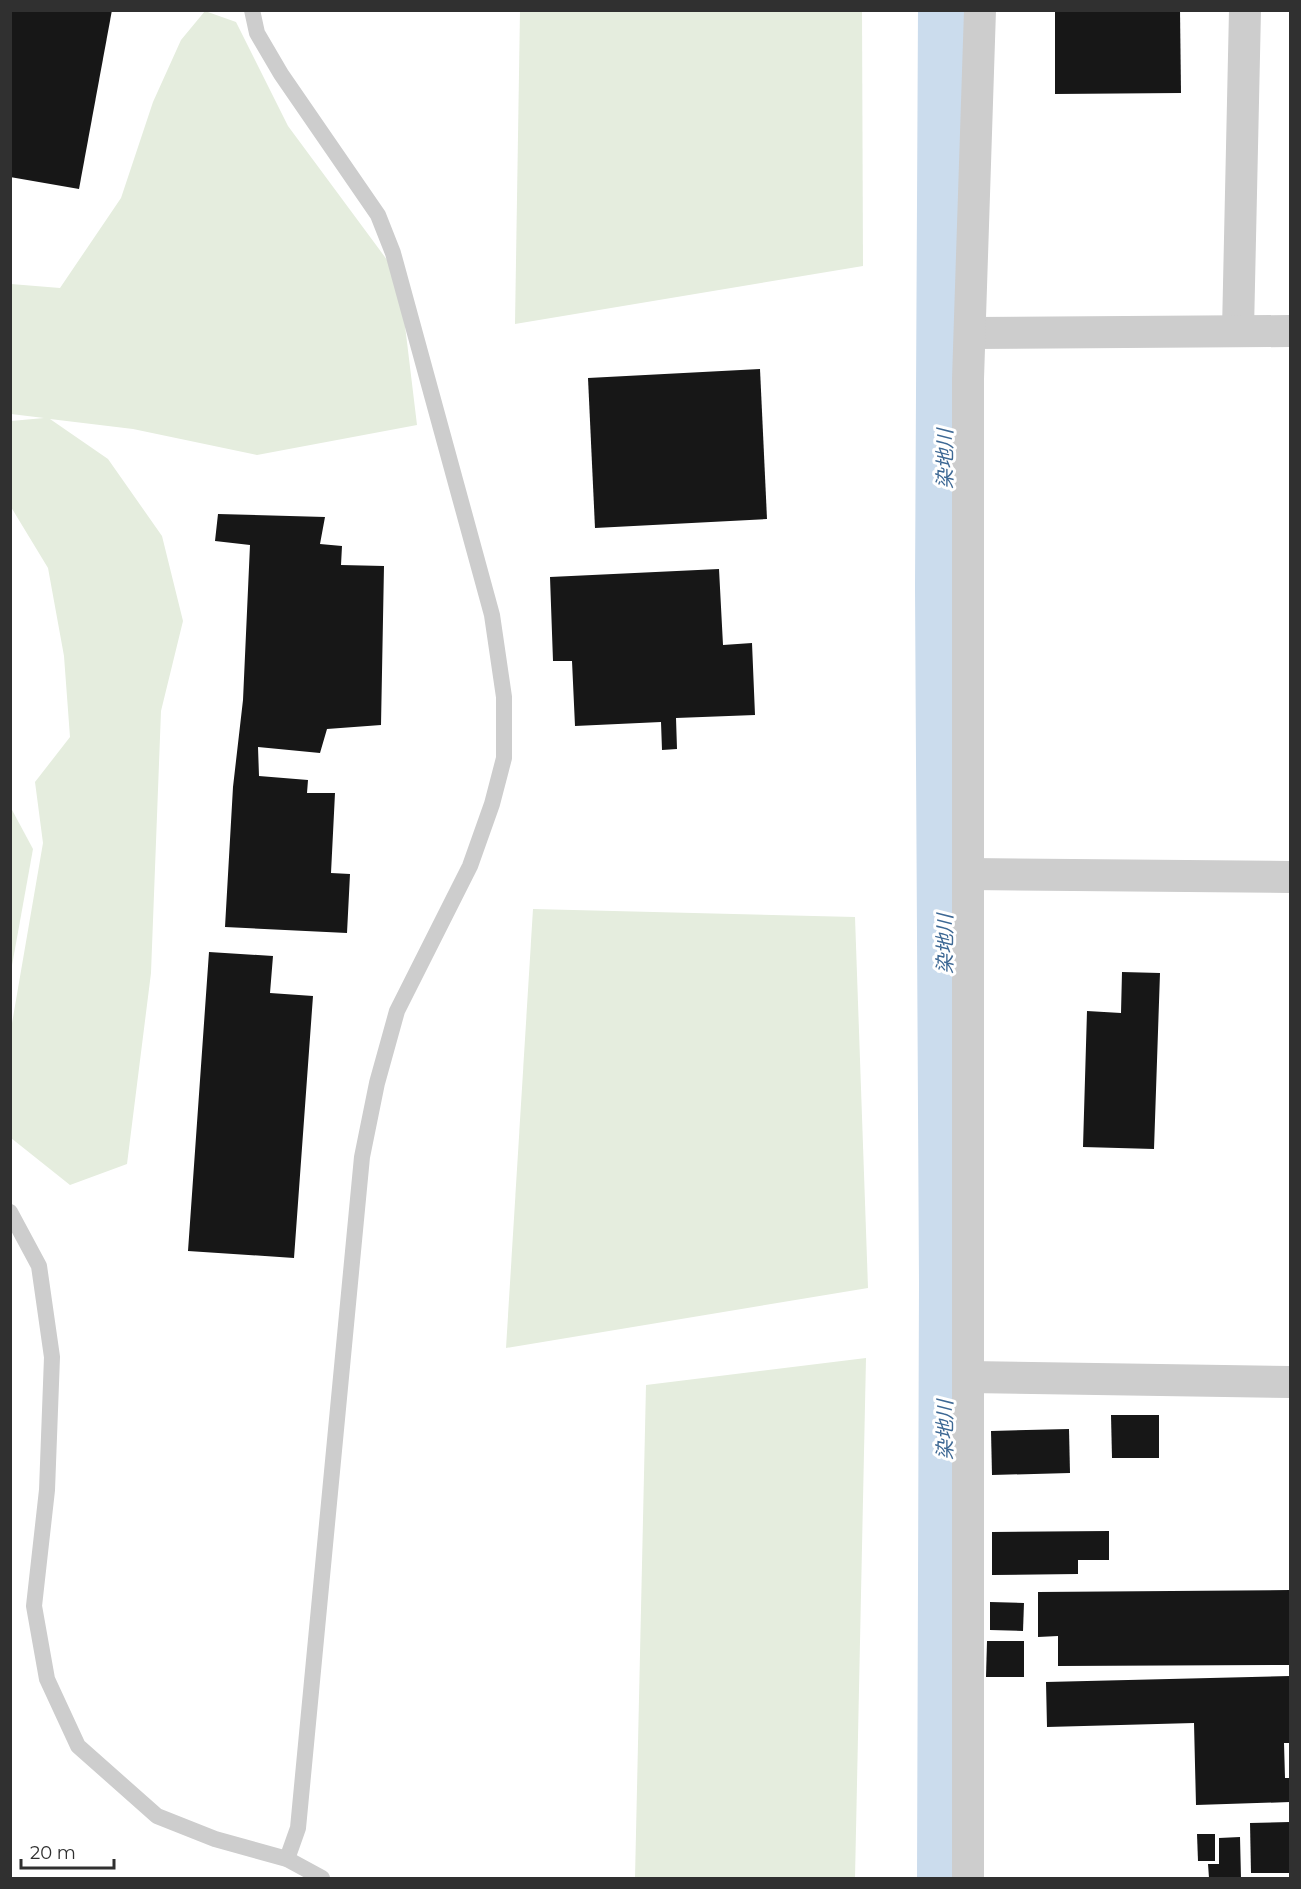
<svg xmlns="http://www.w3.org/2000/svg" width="1301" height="1889" font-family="Montserrat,'Noto Sans JP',sans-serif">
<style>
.green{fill:#e5edde}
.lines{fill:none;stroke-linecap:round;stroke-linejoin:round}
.river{stroke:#cbdced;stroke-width:56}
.building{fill:#171717}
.lane{stroke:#cdcdcd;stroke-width:16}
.street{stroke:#cdcdcd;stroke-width:32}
.labels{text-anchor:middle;stroke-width:6;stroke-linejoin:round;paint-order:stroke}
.water-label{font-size:20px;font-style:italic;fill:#3d6894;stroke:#fff}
</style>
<rect width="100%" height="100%" fill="#fff"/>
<!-- green -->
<g class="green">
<polygon points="205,11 236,22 288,126 399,276 417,425 257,455 133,429 50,419 108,459 162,536 183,621 161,711 151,973 127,1164 70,1185 11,1138 11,1029 43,843 35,782 70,737 64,656 48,568 11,507 11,421 44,418 11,414 11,284 60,288 121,198 153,102 181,40"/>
<polygon points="520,11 862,11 863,266 515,324"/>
<polygon points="11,808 33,849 11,971"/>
<polygon points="533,909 855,917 868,1288 506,1348"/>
<polygon points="866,1358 855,1878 635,1878 646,1385"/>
</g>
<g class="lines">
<!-- river -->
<polyline class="river" points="945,1878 947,1283 943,587 946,10"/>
</g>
<!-- building -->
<g class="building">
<polygon points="10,10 112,10 79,189 10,177"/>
<polygon points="1055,10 1180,10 1181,93 1055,94"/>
<polygon points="760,369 767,519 595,528 588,378"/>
<polygon points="218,514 325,517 320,544 342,546 341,565 384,566 381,725 327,729 320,753 258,747 259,776 308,780 307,793 335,793 331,873 350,874 347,933 225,927 233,787 243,700 250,545 215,541"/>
<polygon points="719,569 723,645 752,643 755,715 676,718 677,749 662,750 661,722 575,726 572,661 553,661 550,577"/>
<polygon points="209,952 273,956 270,993 313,996 294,1258 188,1251"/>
<polygon points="1122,972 1160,973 1154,1149 1083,1147 1087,1011 1121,1013"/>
<polygon points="1111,1415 1159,1415 1159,1458 1112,1458"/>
<polygon points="1069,1429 1070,1473 992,1475 991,1431"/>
<polygon points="1109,1531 1109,1560 1078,1560 1078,1574 992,1575 992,1532"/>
<polygon points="1290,1590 1290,1665 1058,1666 1058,1636 1038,1637 1038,1592"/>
<polygon points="990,1602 1024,1603 1023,1631 990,1630"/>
<polygon points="987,1641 1024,1641 1024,1677 986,1677"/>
<polygon points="1290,1676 1290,1743 1284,1743 1285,1778 1290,1778 1290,1802 1196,1805 1194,1723 1047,1727 1046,1682"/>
<polygon points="1290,1822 1290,1873 1251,1873 1250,1823"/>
<polygon points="1197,1834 1215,1834 1215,1861 1198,1861"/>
<polygon points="1240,1837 1241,1878 1209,1878 1208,1864 1219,1864 1219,1838"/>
</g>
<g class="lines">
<!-- lane -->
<g class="lane">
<polyline points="252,10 257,33 281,74 378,215 393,253 492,615 504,697 504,758 492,804 470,866 397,1011 377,1083 362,1157 298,1828 287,1859"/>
<polyline points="10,1212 39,1266 52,1357 47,1490 34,1606 47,1679 78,1746 157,1816 215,1839 287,1859 322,1878"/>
</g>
<!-- street -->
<g class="street">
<polyline points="1238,330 1245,10"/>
<polyline points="972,333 1290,331"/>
<polyline points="969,874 1290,877"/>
<polyline points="969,1377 1290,1382"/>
<polyline points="968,1878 968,379 980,10"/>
</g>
</g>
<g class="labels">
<!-- water labels -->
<g class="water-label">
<text transform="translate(945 459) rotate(-90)" y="7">染地川</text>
<text transform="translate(945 944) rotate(-90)" y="7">染地川</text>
<text transform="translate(945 1430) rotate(-90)" y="7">染地川</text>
</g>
</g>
<!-- border -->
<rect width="1301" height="1889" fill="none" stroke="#303030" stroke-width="24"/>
<!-- scale -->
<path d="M21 1859v9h93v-9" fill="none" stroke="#303030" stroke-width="3"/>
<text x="30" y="1859" font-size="18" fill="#303030" stroke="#ffffff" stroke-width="4.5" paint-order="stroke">20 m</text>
</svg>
